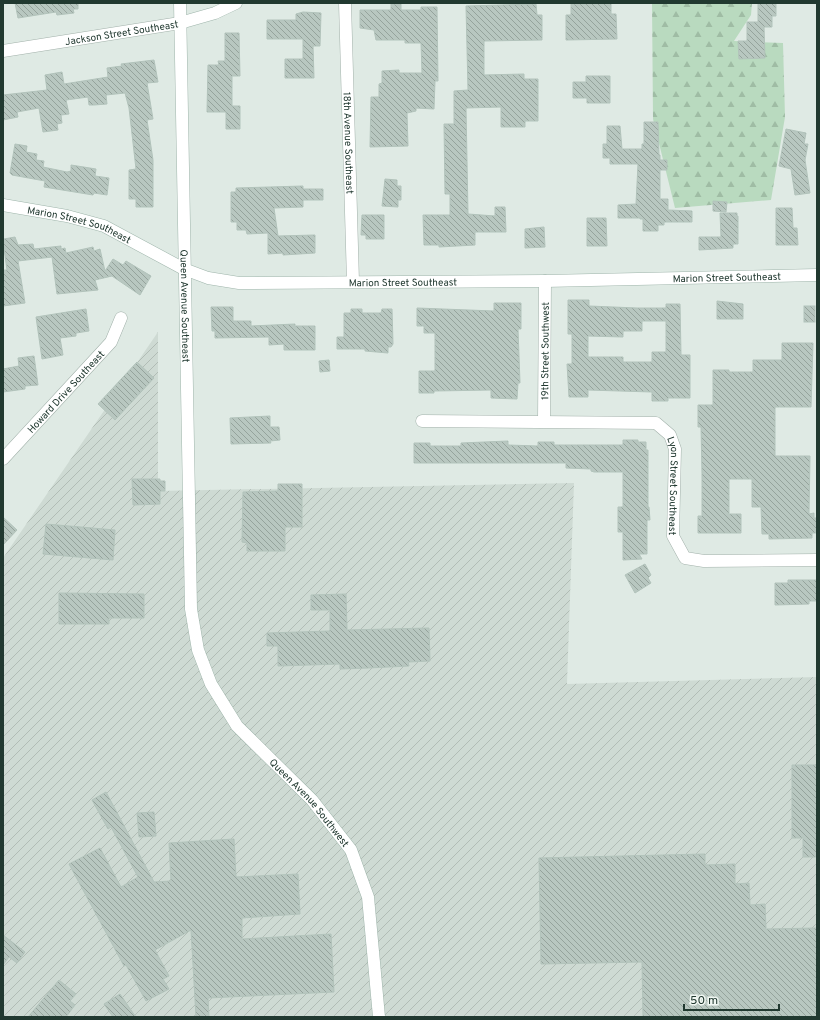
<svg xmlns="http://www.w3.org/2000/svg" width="820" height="1020" font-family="Overpass,sans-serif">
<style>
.industrial{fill:url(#industrial-furrows)}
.forest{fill:url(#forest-firs)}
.building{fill:url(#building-back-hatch);stroke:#b2c3bb;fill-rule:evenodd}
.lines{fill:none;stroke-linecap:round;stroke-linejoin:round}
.street-casing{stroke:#a2b1aa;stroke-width:13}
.secondary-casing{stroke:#9fb5ab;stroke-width:13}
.street{stroke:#fff;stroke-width:12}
.secondary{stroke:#fff;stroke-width:12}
.labels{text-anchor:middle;stroke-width:3;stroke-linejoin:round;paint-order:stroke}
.street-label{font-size:10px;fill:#213930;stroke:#f0f7f2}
</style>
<defs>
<pattern id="industrial-furrows" width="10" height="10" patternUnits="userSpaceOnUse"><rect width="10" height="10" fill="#cedad3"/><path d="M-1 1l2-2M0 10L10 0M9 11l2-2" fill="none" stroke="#b1bcb5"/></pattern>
<pattern id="forest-firs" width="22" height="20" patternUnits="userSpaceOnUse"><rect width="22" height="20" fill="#b9dabf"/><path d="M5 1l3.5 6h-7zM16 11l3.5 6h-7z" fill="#9fbca4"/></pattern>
<pattern id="building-back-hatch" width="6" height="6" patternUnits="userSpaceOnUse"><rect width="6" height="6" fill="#b8c7c0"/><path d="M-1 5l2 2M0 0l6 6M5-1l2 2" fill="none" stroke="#95a39c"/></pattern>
</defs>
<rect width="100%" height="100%" fill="#dfeae4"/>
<!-- industrial -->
<polygon class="industrial" points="158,332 158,491 574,483 567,684 817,677 817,1017 3,1017 3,558"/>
<!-- forest -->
<polygon class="forest" points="652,3 752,3 751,15 734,41 783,43 785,117 771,200 675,208 653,119"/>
<!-- building -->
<g class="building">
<polygon points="15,3 78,3 78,9 73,9 74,13 57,15 56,12 18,18"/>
<polygon points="611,3 611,14 616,14 617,39 566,40 566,15 571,15 571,4"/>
<polygon points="758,3 776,3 776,16 772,16 772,27 764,27 765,58 739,59 738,41 747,41 747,22 758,22"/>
<polygon points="391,4 401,4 401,10 421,10 421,7 437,7 438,81 435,81 434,109 416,108 416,111 407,113 408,146 370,147 371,97 379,97 379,84 382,83 382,71 399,70 399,73 422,73 421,43 405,43 405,40 376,40 374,30 360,28 360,10 391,10"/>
<polygon points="536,4 537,15 542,15 542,40 484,41 484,75 524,74 524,79 538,79 538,121 525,121 525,127 501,127 501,107 466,108 468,214 495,216 495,207 505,207 506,232 475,232 475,245 439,247 439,245 424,245 423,215 450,215 450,194 445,194 444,124 454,124 454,91 468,90 466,6"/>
<polygon points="303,12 321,13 320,46 313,46 314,78 285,78 285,59 303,59 303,39 267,39 267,20 296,20 296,14"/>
<polygon points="225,33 239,33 240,76 232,76 232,106 240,106 240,129 226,129 226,112 207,112 208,65 219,65 218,61 225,61"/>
<polygon points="154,60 158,82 147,83 153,119 147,120 153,160 153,207 136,207 136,199 129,199 129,170 136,169 129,108 125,93 106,95 107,104 94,105 89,105 88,97 66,100 69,114 61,115 62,123 57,124 58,130 43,132 39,108 17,112 18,117 3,120 3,95 47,90 45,75 62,72 64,84 108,77 107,68 122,66 121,64"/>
<polygon points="586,76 610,76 610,103 587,103 587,98 573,98 573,82 586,82"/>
<polygon points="644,122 658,122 659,155 660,155 660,160 667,160 667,170 660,170 660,199 668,199 668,210 692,211 692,222 664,222 664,225 658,225 658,231 643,231 643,219 640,219 640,218 618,218 618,205 636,204 638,164 610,164 610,158 603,158 603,144 607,144 607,126 620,126 622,149 642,149 642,144 644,144"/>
<polygon points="786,129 806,133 804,144 808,144 805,160 810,193 795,195 791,169 779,166"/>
<polygon points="15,144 27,146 26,152 37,154 36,160 44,161 43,167 67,172 71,171 71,165 96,169 95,176 109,178 107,195 94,193 93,195 44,187 45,181 12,175 10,173"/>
<polygon points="385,179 397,180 397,186 401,186 401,200 398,200 398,207 382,206"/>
<polygon points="303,186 303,189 323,189 323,200 303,200 303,207 274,208 278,236 315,235 315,253 283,255 283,253 268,254 268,233 247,234 246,230 237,230 237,222 231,222 231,192 236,192 236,188"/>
<polygon points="713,201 727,202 726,212 713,211"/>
<polygon points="776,208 792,208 793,228 797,228 798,245 776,245"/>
<polygon points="720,213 737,213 737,216 738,216 738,244 733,244 733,248 699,250 699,237 721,237"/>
<polygon points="362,215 384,215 384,239 366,239 366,235 361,235"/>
<polygon points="587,218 606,218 607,246 587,246"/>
<polygon points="544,227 545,247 525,248 525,229"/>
<polygon points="15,237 18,245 33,244 34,249 61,246 61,249 65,248 66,253 93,247 94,251 100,249 105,271 113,259 123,265 126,261 151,276 140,295 112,276 95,280 98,290 57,294 52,257 18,261 25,303 3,306 3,270 7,270 3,242 4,239"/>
<path d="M568 300H589V306L637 308H666V304H680L681 355H690V398H668V401H652V392L588 390V397H569L567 364H572V334H568ZM642 321H666V352H652V362H623V357H588V336L623 337V331H642Z"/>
<polygon points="717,301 743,304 743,319 717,319"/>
<polygon points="494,303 521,303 521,329 518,329 520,383 518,383 517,399 491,398 491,390 434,391 434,393 419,393 419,371 435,371 435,333 424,333 424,326 417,326 417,308 494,311"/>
<rect x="804" y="306" width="11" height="16"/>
<polygon points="211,307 233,307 233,321 251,321 251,326 295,324 295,326 315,326 315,350 284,350 284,344 269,345 269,337 215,338 215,331 212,331"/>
<polygon points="86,309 89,331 76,333 76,336 60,338 63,355 42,359 36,317"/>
<polygon points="351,309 362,309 362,313 381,313 382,309 392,309 393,344 391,347 388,347 388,353 365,351 365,349 337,349 337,337 344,337 344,313 351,313"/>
<polygon points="782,343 813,343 811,407 775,407 775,456 810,456 809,514 814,513 814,518 817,518 817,533 812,533 812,538 769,539 769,534 762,534 761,507 752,507 752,479 729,479 729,514 741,514 741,533 698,533 698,516 702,516 702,474 701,427 698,427 698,405 713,405 713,370 729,370 729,372 753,372 753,360 782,360"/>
<polygon points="34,356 38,385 25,386 25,389 3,392 3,369 19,366 18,358"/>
<polygon points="329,360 330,371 320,372 319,361"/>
<polygon points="137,362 154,378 115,420 98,404"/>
<polygon points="270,416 270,427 279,427 280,440 270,441 271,443 231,444 230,418"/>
<polygon points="623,440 638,440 638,442 646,442 646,450 648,450 648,507 649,507 650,520 647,520 647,554 639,554 642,559 623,560 623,532 618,532 618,507 623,507 623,472 594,472 591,471 591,469 566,468 566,463 414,463 414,443 430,443 430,446 461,446 461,443 508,441 508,445 538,446 538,442 554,442 554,445 623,445"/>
<polygon points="132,479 160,479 160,481 165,481 165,491 160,491 160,504 133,505"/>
<polygon points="278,484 302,484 302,527 285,527 285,551 247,551 247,543 242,542 243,492 278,491"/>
<polygon points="3,517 17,530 3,545"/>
<polygon points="46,524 115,530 113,560 43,554"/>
<polygon points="645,564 651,575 648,578 651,583 635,593 625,575"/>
<polygon points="788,580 817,580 817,601 809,601 809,604 775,605 775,583 788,583"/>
<polygon points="59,593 144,594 144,618 109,618 109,624 59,624"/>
<polygon points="346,594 347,630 429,628 430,661 408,662 409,666 368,668 340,669 340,664 278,666 278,646 267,646 267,633 330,631 330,610 311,610 311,595"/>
<polygon points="792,765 817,765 817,857 803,857 803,838 792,838"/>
<polygon points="106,792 154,882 171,881 169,843 234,839 236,877 298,874 300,914 242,918 242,939 331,934 334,992 208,998 209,1017 196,1017 191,930 155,950 169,976 163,979 169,989 146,1001 126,965 124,966 69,864 100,848 121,887 138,877 111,827 108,829 92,800"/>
<polygon points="154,812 156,836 139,837 137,813"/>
<polygon points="705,854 705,865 735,864 735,884 749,883 750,905 765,904 766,929 817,928 817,1017 643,1017 642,962 541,964 539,858"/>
<polygon points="3,935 25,952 17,963 9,957 3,965"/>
<polygon points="59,980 76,994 70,1001 75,1005 66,1017 28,1017"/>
<polygon points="120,994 133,1013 136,1017 113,1017 104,1004"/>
</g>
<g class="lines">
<defs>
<g id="street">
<path id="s1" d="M345 3 353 282"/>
<path id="s2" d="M3 51 180 23"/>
<path id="s3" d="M422 421 656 423 670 435 675 449 673 536 685 558 704 561 817 560"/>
<path id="s4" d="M544 421 545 281"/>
<path id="s5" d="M3 459 111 342 121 318"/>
</g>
<g id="secondary">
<path id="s6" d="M180 3 191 609 198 650 211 684 237 726 312 800 351 850 368 897 379 1017"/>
<polyline points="180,23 215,13 236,3"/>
<path id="s7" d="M3 205 67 216 104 226 184 269 208 278 239 283 545 281 817 275"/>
</g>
</defs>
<!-- street casing -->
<use href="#street" class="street-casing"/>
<!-- secondary casing -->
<use href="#secondary" class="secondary-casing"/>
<!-- street -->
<use href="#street" class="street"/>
<!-- secondary -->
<use href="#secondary" class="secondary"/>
</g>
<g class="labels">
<!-- street labels -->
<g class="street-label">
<text dy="4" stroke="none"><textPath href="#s2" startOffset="120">Jackson Street Southeast</textPath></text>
<text dy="4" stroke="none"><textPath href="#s1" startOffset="140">18th Avenue Southeast</textPath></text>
<text dy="4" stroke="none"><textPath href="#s7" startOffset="79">Marion Street Southeast</textPath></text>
<text dy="4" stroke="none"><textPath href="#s7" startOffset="739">Marion Street Southeast</textPath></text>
<text dy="4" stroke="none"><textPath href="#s7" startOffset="415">Marion Street Southeast</textPath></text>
<text dy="4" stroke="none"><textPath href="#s6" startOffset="303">Queen Avenue Southeast</textPath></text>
<text dy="4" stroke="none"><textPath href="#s4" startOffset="70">19th Street Southwest</textPath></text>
<text dy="4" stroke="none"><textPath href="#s5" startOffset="92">Howard Drive Southeast</textPath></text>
<text dy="4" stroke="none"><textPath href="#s3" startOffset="304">Lyon Street Southeast</textPath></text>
<text dy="4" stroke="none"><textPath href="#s6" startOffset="839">Queen Avenue Southwest</textPath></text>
</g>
</g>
<!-- border -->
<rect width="820" height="1020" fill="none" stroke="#213930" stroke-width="8"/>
<!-- scale -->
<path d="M684 1004v6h95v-6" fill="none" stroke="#213930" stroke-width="2"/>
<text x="690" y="1004" font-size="12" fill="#213930" stroke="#f0f7f2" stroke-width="3" paint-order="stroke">50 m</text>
</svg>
